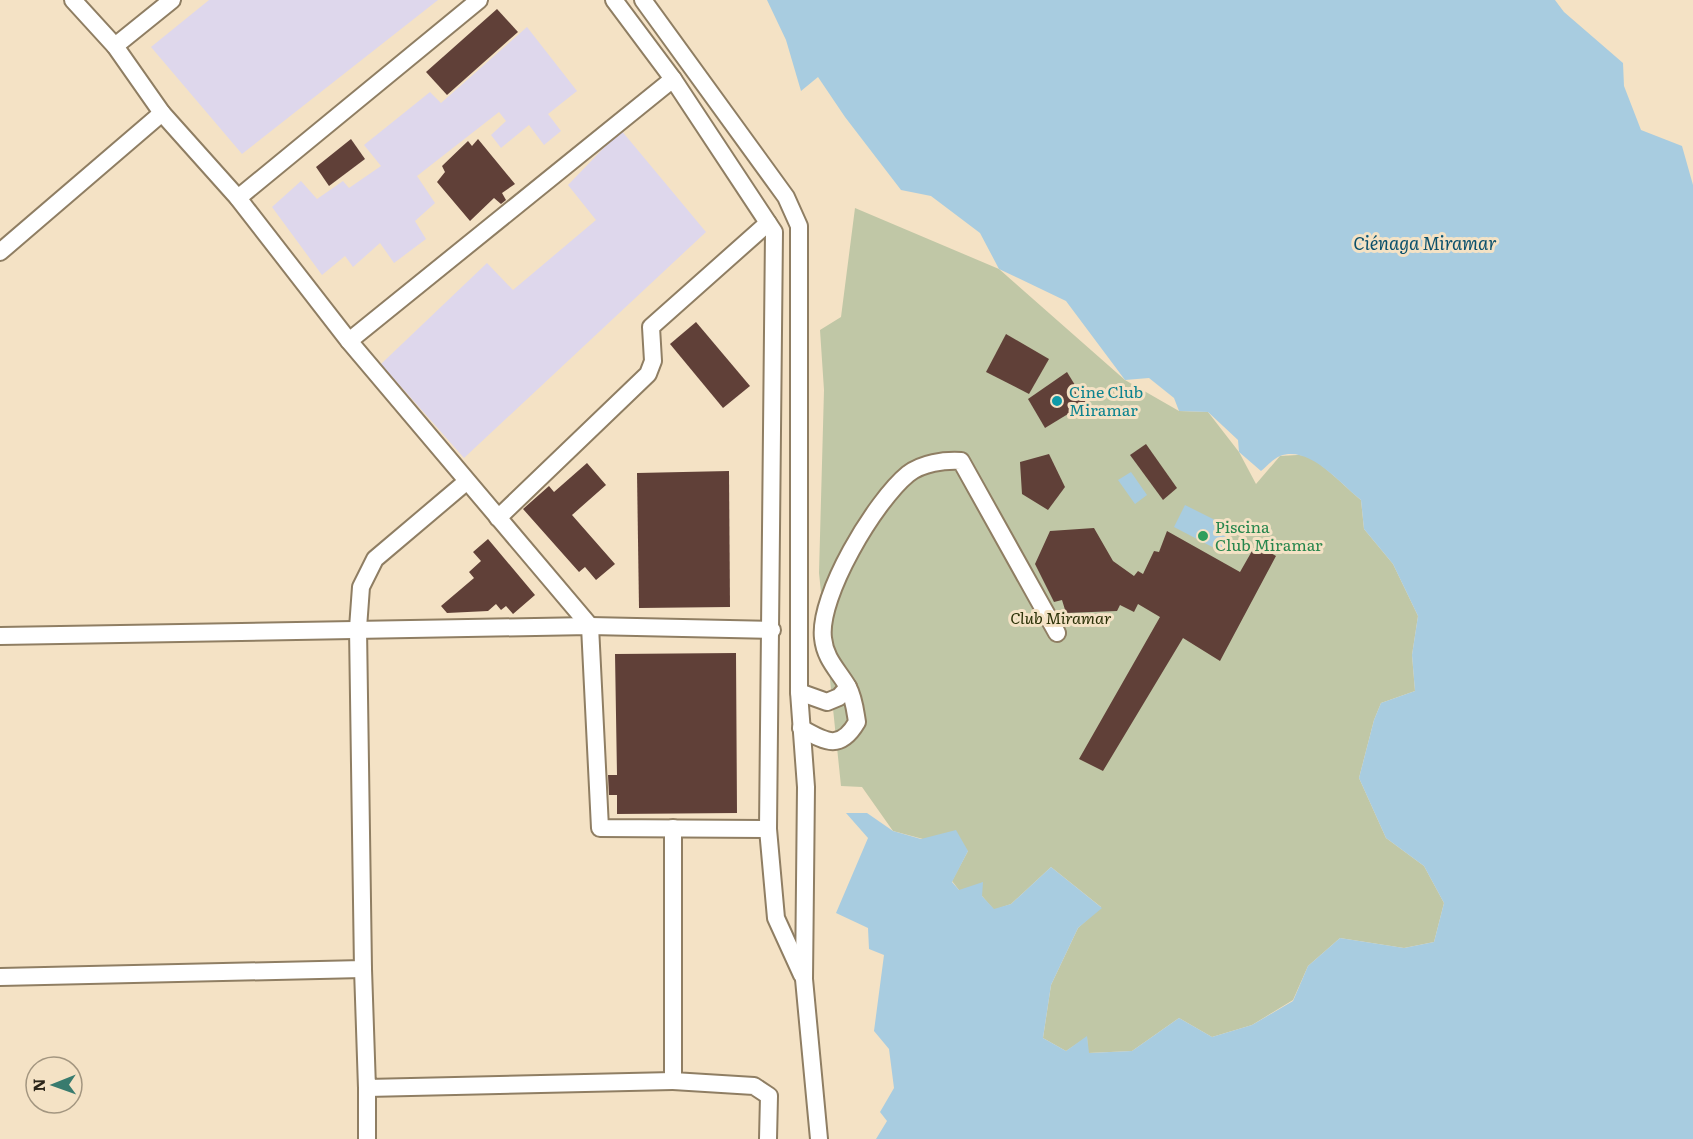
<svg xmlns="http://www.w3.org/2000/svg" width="1693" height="1139" font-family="Literata,serif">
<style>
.industrial{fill:#ded7ec}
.green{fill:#c0c7a6}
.water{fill:#a8cce0}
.building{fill:#604038}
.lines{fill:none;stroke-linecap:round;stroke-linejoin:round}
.minor-casing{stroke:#8f7e63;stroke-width:20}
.minor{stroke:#fff;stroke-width:16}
.culture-dot{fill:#0f9aa8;stroke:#f4e2c5;stroke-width:2}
.leisure-dot{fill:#2e9e5b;stroke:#f4e2c5;stroke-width:2}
.labels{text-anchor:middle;stroke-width:6;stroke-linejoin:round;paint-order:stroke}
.culture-label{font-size:16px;fill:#0d838f;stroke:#f4e2c5;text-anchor:start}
.leisure-label{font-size:16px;fill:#27864d;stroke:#f4e2c5;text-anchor:start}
.park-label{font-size:16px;font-style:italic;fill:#2c3208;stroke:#f4e2c5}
.water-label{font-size:18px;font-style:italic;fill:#0b506b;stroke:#f4e2c5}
</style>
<rect width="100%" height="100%" fill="#f4e2c5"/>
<!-- industrial -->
<g class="industrial">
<polygon points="209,0 438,0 242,154 151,47"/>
<polygon points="527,27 577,91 548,114 561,131 544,145 529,125 501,148 491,135 506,121 499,112 417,176 435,203 415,221 426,239 394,263 380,243 353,267 345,256 322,275 272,207 301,181 317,199 343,181 349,188 381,166 364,145 430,92 441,103"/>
<polygon points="621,130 706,232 464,458 381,364 487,263 513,290 596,220 568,185"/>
</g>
<!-- green -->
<path class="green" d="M855 208 999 269 1125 380 1179 411 1208 412 1239 452 1256 484 1280 456C1288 456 1298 454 1305 456 1320 460 1347 489 1361 500L1364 529 1393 564 1418 616 1412 655 1415 691 1381 703 1374 720 1359 778 1386 838 1424 866 1444 903 1434 942 1404 948 1340 938 1308 966 1293 1000 1252 1025 1212 1037 1179 1018 1132 1051 1088 1053 1087 1037 1066 1051 1043 1038 1051 985 1078 928 1101 907 1051 867 1011 904 994 910 982 896 959 890 952 881 968 851 893 831 862 787 841 786 819 573 824 390 820 330 841 317Z"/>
<!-- water -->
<g class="water">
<path d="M767 0H1555L1564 12 1623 63 1624 86 1641 130 1682 146 1693 185V1139H876L887 1121 880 1112 894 1088 889 1049 874 1031 884 955 869 949 868 928 836 913 868 838 846 813H867L893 831 921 839 956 830 968 851 952 882 959 890 983 882 982 896 994 909 1011 904 1051 867 1102 908 1078 928 1051 985 1043 1038 1066 1051 1087 1036 1089 1053 1132 1051 1179 1018 1212 1037 1252 1025 1293 1001 1308 966 1340 938 1404 948 1434 942 1444 903 1424 866 1386 838 1359 778 1374 720 1381 703 1415 691 1412 655 1418 616 1393 564 1364 529 1361 500C1340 484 1310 445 1280 456 1273 459 1266 467 1261 471L1239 452 1238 440 1208 412 1179 411 1174 398 1149 378 1125 380 1066 301 999 269 980 233 931 196 901 190 845 117 818 77 801 91 786 40Z"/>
<polygon points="1131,472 1147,495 1135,504 1118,480"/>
<polygon points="1185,505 1231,528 1220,551 1174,527"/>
</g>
<!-- building -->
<g class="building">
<polygon points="497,9 518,32 447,95 426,72"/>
<polygon points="351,139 365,159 329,186 316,167"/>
<polygon points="478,139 515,184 502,193 506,200 501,204 494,198 470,221 437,182 445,172 442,166 468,141 472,146"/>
<polygon points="696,322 750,386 723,408 670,344"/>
<polygon points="1006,334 1049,359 1029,394 986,372"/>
<polygon points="1067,372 1086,403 1045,428 1028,399"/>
<polygon points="1146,444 1177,488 1163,500 1130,455"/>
<polygon points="1049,454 1065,487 1048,510 1022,494 1020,462"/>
<polygon points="587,463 606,485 572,515 615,564 596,580 585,567 579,572 523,509 549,486 554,492"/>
<polygon points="729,471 730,607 639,608 637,473"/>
<polygon points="1094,528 1113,561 1134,576 1138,571 1143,574 1154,551 1159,552 1167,531 1240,572 1256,544 1276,556 1220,661 1183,638 1103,771 1079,759 1160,617 1138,604 1134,612 1120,605 1117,611 1066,613 1062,600 1054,602 1035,564 1050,531"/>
<polygon points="488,539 535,595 513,614 506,606 501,610 496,604 488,611 447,613 441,606 474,578 469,572 481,561 473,552"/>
<polygon points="736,653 737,813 617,814 617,795 609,795 608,775 617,775 615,654"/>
</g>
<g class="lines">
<defs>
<g id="minor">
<polyline points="73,0 115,46 162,113 238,198 349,341 590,626 600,828 768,829"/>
<polyline points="614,0 673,79 774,232 768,829 776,918 802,975"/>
<polyline points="643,0 786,197 799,226 799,692 806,787 804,979 819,1139"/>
<polyline points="115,46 172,0"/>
<polyline points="238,198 479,0"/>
<polyline points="0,252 162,113"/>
<polyline points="349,341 673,79"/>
<polyline points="498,518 648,374 653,361 651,327 768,223"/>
<polyline points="0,636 590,626 772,630"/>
<polyline points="799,692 827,702 839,697 848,687"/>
<path d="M801 728C826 742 840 751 857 722 855 710 854 698 848 687 838 670 825 659 823 638 818 596 875 501 908 474 922 463 944 460 961 461L1057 633"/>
<polyline points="673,828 673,1081 754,1086 769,1096 768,1139"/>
<polyline points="363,969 367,1088 673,1081"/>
<polyline points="0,977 363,969 358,628 361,587 375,559 466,482"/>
<polyline points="367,1139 367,1088"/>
</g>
</defs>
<!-- minor casing -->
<use href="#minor" class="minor-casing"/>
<!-- minor -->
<use href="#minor" class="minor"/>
</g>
<!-- markers -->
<circle class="culture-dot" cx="1057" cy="401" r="6"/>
<circle class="leisure-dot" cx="1203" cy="536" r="6"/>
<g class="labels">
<!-- culture labels -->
<g class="culture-label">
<text x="1069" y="398">Cine Club<tspan x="1069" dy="18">Miramar</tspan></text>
</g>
<!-- leisure labels -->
<g class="leisure-label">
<text x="1215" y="533">Piscina<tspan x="1215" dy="18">Club Miramar</tspan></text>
</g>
<!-- park labels -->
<g class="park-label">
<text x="1061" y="624">Club Miramar</text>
</g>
<!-- water labels -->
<g class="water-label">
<text x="1425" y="250">Ciénaga Miramar</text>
</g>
</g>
<!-- north arrow -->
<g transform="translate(54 1085) rotate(269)"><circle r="28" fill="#f4e2c5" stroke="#a39680" stroke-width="1.5"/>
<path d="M0-4.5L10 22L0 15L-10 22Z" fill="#387b6e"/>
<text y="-9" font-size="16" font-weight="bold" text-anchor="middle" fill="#2a2419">N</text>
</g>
</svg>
